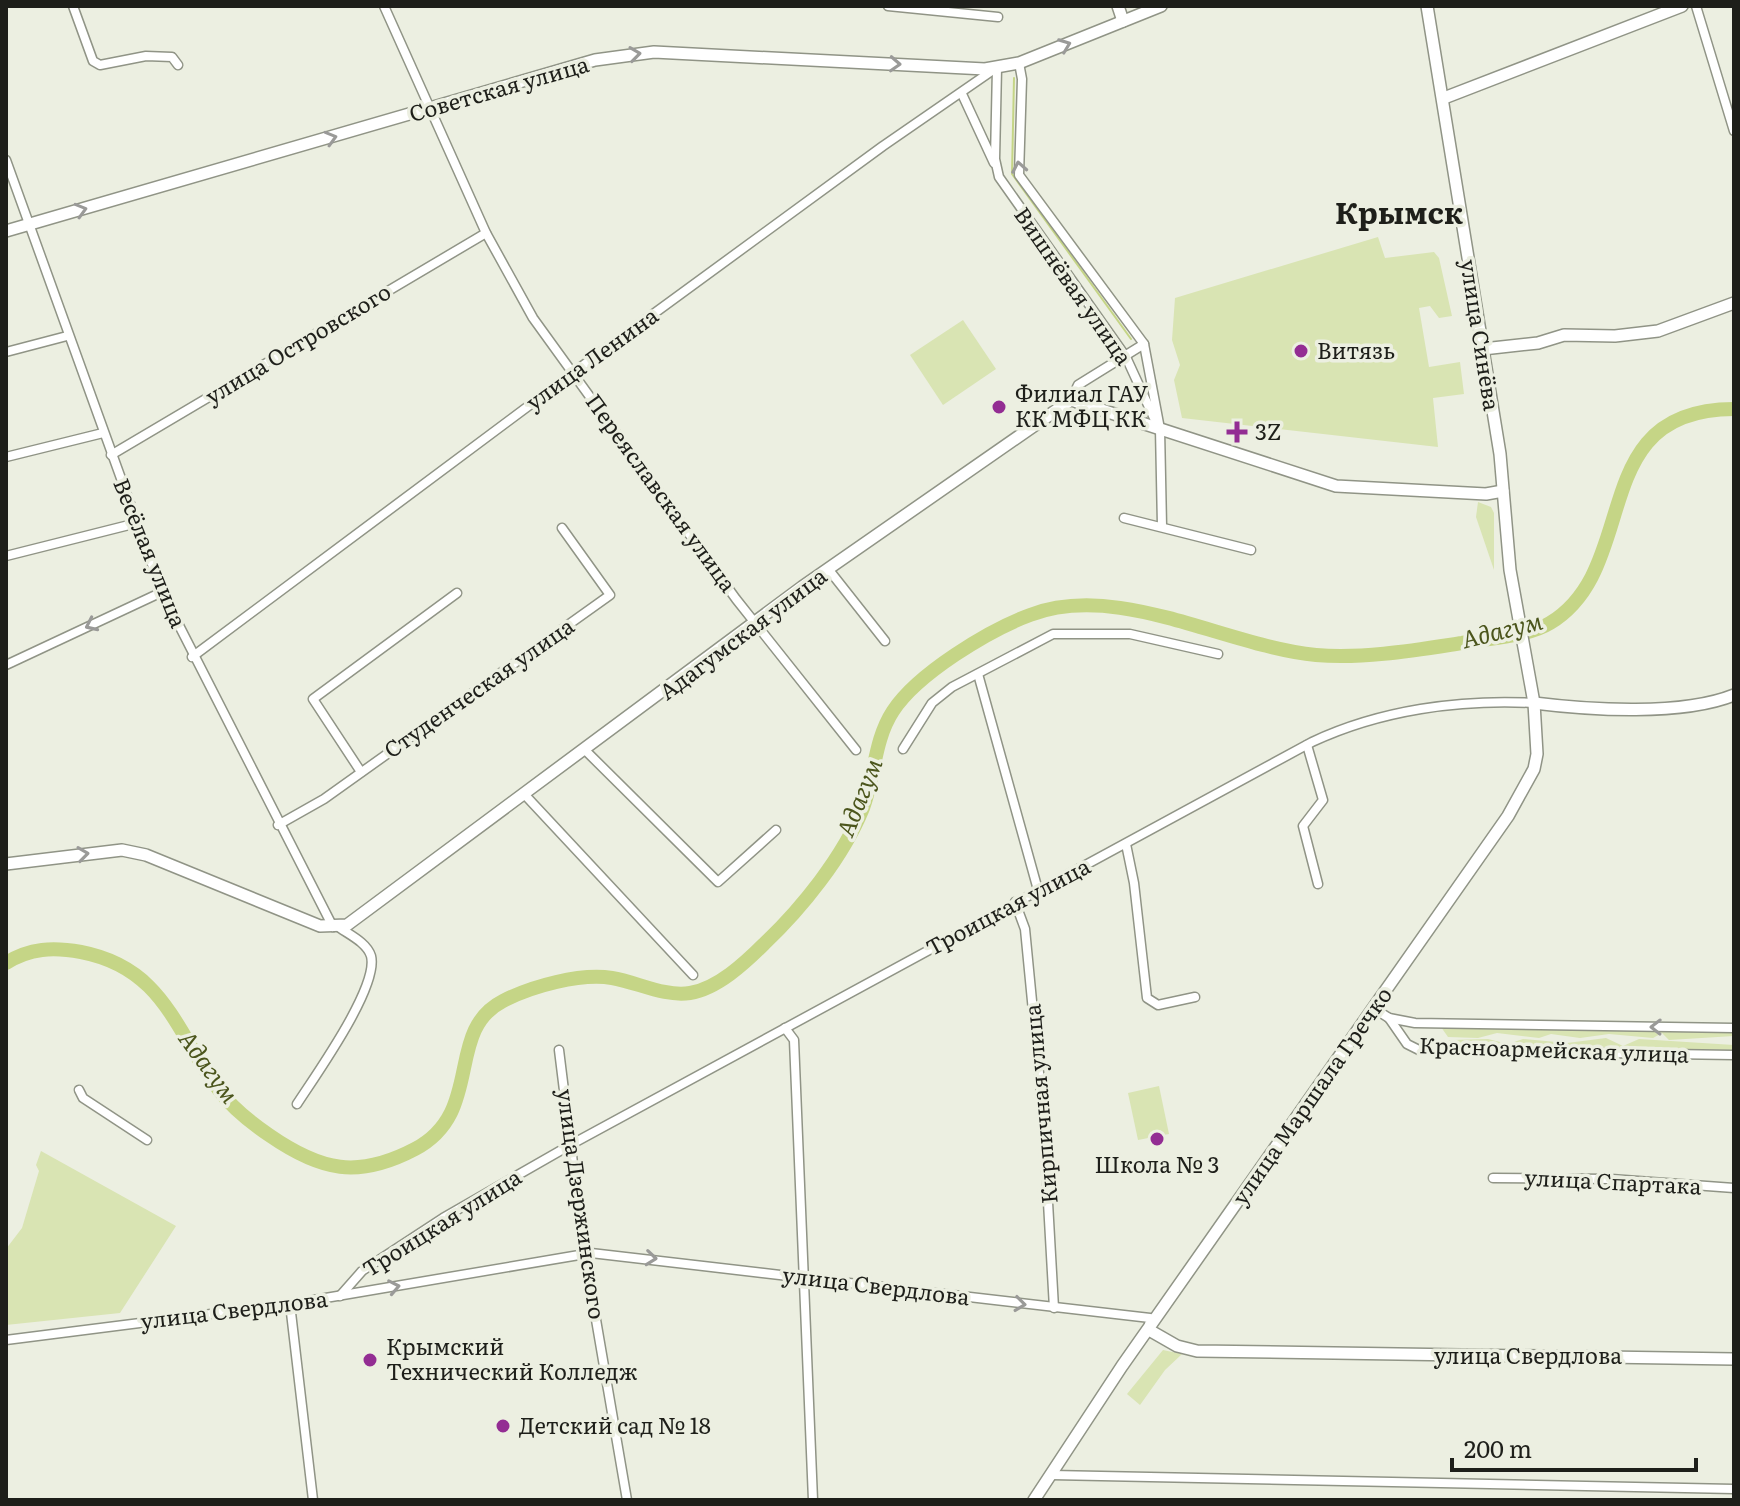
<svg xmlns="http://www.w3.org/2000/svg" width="1740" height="1506" font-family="Literata,serif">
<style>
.green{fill:#d9e4b3}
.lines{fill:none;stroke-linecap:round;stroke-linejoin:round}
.stream{stroke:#c5d586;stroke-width:2}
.river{stroke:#c5d586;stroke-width:14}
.minor-casing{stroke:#909486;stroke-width:11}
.secondary-casing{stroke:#909486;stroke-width:14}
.minor{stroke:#fff;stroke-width:8}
.secondary{stroke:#fff;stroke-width:11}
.oneway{stroke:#9a9a98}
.poi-dot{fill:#932d93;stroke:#ecefe1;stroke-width:3}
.labels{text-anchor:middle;stroke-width:7;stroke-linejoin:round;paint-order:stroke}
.street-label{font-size:22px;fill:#1e1f1a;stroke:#ecefe1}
.poi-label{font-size:22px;fill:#1e1f1a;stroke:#ecefe1;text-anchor:start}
.water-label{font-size:24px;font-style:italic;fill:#4b551c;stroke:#ecefe1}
.district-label{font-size:30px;font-weight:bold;fill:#1e1f1a;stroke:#ecefe1}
</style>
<rect width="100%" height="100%" fill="#ecefe1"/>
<!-- green -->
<g class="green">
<polygon points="1378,237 1385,258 1434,252 1439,258 1452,316 1439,318 1430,306 1419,308 1429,367 1460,362 1464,394 1433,398 1438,447 1182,418 1174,380 1180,365 1172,340 1175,298"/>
<polygon points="963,320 996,369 943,405 910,355"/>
<polygon points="1478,502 1491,507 1494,513 1494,570 1476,517"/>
<polygon points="1441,1027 1734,1031 1734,1036 1669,1040 1662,1033 1653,1038 1609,1034 1580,1038 1551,1034 1539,1038 1497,1033 1478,1038 1448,1037"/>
<polygon points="1606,1038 1623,1046 1639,1039 1734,1045 1734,1050 1441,1046 1450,1040 1488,1039 1508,1044 1523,1039 1567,1043"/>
<polygon points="1159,1086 1169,1134 1138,1140 1128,1093"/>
<polygon points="41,1151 176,1226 120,1313 6,1325 6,1249 22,1228 39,1171 36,1165"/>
<polygon points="1163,1350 1182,1354 1165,1370 1140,1405 1127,1394"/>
</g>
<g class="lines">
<!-- stream -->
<polyline class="stream" points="1014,78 1012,174 1131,339"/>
<!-- river -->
<path class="river" d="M6 963C30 948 53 947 81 952 164 968 175 1031 219 1090 232 1108 250 1122 269 1135 321 1171 358 1179 415 1149 485 1112 444 1031 503 1001 532 986 580 973 612 978 637 982 664 997 690 993 717 989 745 963 764 944 802 908 843 857 863 808 875 776 874 740 893 711 917 674 989 630 1030 615 1118 581 1225 646 1316 655 1364 659 1416 650 1462 643 1489 638 1527 637 1550 623 1643 567 1584 409 1734 409"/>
<defs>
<g id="minor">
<polyline points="73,6 93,61 100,65 146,56 172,57 178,65"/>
<polyline points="384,6 486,233 533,318 736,599 856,750"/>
<polyline points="888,6 998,17"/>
<polyline points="1696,6 1734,131"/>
<polyline points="1019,63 1022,79 1019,175 1144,344 1160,429 1162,526"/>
<polyline points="997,68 995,159 999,177 1126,357 1154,418"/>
<polyline points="962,94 994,163"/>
<polyline points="6,160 162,592 333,927"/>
<polyline points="6,352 67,336"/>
<polyline points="1071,400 1078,385 1144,344"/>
<polyline points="111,455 486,233"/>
<polyline points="6,457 103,433"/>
<polyline points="1124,518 1251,550"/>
<polyline points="6,556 137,523"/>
<polyline points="829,570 885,641"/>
<polyline points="192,657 574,372 883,146 996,68"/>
<polyline points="6,665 162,592"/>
<polyline points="978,674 1038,890"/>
<polyline points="1307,745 1323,800 1303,826 1318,884"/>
<polyline points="903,749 932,703 952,687 1053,634 1130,634 1218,654"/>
<polyline points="586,751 718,882 776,830"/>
<polyline points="361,772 313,699 457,593"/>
<polyline points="525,795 693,975"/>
<polyline points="278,825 324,799 610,595 562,528"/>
<polyline points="1126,844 1134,883 1147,998 1158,1005 1195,997"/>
<polyline points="1015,902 1025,929 1043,1114 1054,1308"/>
<polyline points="1373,1008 1389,1018 1415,1023 1734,1028"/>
<polyline points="1389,1018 1407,1044 1419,1050 1734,1055"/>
<polyline points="785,1028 794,1040 813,1500"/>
<polyline points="559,1050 583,1244 627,1500"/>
<polyline points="79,1090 83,1098 147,1140"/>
<path d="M297 1104C315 1076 379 987 371 956 367 943 350 935 340 928"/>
<polyline points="1493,1178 1611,1179 1734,1188"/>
<path d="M340 1296 362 1271 443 1218 572 1144 1312 742C1380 710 1460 699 1534 703"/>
<polyline points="290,1304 313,1500"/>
<polyline points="6,1340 290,1304 591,1253 1150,1318 1149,1326"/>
<polyline points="1052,1475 1734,1489"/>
</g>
<g id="secondary">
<polyline points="1118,6 1123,21"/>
<polyline points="1444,98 1682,6"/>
<polyline points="6,231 595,60 654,52 985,69 1019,63 1161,6"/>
<polyline points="1483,349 1538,343 1564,335 1615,336 1658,331 1734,303"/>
<path d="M1534 703C1590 710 1682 716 1734 695"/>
<polyline points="6,864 122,850 146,855 320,926 347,925 802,587 1071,400 1336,486 1486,494 1503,491"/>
<polyline points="1149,1330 1177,1346 1197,1351 1734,1359"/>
<polyline points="1034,1500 1122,1366 1508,816 1534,769 1537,754 1534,703 1510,570 1500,454 1427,6"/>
</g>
</defs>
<!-- minor casing -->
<use href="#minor" class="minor-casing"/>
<!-- secondary casing -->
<use href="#secondary" class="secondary-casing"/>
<!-- minor -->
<use href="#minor" class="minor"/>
<!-- secondary -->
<use href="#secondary" class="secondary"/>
</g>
<!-- one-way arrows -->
<defs><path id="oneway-chevron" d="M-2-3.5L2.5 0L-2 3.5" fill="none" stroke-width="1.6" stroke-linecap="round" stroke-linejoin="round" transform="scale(2)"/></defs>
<g class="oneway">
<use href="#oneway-chevron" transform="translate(1065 45) rotate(-21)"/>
<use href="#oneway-chevron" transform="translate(635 54) rotate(-8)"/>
<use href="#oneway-chevron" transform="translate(895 64) rotate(3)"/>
<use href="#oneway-chevron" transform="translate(331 138) rotate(-16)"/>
<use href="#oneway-chevron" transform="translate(1019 167) rotate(-100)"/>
<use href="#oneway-chevron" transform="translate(81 210) rotate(-16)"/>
<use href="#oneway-chevron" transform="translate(91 625) rotate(155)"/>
<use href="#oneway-chevron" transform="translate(83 854) rotate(-8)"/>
<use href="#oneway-chevron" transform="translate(1656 1027) rotate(-179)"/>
<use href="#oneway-chevron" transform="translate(651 1258) rotate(6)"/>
<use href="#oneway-chevron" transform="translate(394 1287) rotate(-11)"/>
<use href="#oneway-chevron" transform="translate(1020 1304) rotate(7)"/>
</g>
<!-- markers -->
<g class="poi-dot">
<circle cx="1301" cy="351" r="8"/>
<circle cx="999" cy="407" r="8"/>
<path d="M1233 420h8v8h8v8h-8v8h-8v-8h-8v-8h8z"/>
<circle cx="1157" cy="1139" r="8"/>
<circle cx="370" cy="1360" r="8"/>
<circle cx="503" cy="1426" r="8"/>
</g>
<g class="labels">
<!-- street labels -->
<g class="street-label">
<text transform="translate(499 89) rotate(-16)" y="8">Советская улица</text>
<text transform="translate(1073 286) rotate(55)" y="8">Вишнёвая улица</text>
<text transform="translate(1480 335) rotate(81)" y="8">улица Синёва</text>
<text transform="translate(298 344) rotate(-31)" y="8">улица Островского</text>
<text transform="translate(592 359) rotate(-36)" y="8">улица Ленина</text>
<text transform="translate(661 493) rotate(54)" y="8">Переяславская улица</text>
<text transform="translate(150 553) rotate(68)" y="8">Весёлая улица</text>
<text transform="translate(743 634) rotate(-37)" y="8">Адагумская улица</text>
<text transform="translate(479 688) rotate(-35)" y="8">Студенческая улица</text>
<text transform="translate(1008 907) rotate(-28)" y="8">Троицкая улица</text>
<text transform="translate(1554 1050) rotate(2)" y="8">Красноармейская улица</text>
<text transform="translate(1312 1096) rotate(-55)" y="8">улица Маршала Гречко</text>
<text transform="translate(1041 1104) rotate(-95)" y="8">Кирпичная улица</text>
<text transform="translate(1613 1182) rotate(3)" y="8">улица Спартака</text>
<text transform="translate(581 1204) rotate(82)" y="8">улица Дзержинского</text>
<text transform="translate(442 1223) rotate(-32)" y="8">Троицкая улица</text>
<text transform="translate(876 1286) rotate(7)" y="8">улица Свердлова</text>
<text transform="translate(234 1310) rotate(-7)" y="8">улица Свердлова</text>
<text x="1528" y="1364">улица Свердлова</text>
</g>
<!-- poi labels -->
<g class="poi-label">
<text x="1317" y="359">Витязь</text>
<text x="1015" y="402">Филиал ГАУ<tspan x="1015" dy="25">КК МФЦ КК</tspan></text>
<text x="1255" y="440">3Z</text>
<text x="1157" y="1173" text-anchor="middle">Школа № 3</text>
<text x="386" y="1355">Крымский<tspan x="386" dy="25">Технический Колледж</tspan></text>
<text x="519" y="1434">Детский сад № 18</text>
</g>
<!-- water labels -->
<g class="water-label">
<text transform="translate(1502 631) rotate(-14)" y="8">Адагум</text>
<text transform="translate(860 798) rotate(-68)" y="8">Адагум</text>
<text transform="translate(208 1067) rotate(54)" y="8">Адагум</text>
</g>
<!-- district labels -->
<g class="district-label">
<text x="1399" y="224">Крымск</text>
</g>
</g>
<!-- border -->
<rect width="1740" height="1506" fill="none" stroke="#1e1f1a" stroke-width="16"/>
<!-- scale -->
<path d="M1452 1458v12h244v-12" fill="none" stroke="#1e1f1a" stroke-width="4"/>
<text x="1464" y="1458" font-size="24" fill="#1e1f1a" stroke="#ecefe1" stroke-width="6" paint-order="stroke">200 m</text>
</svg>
